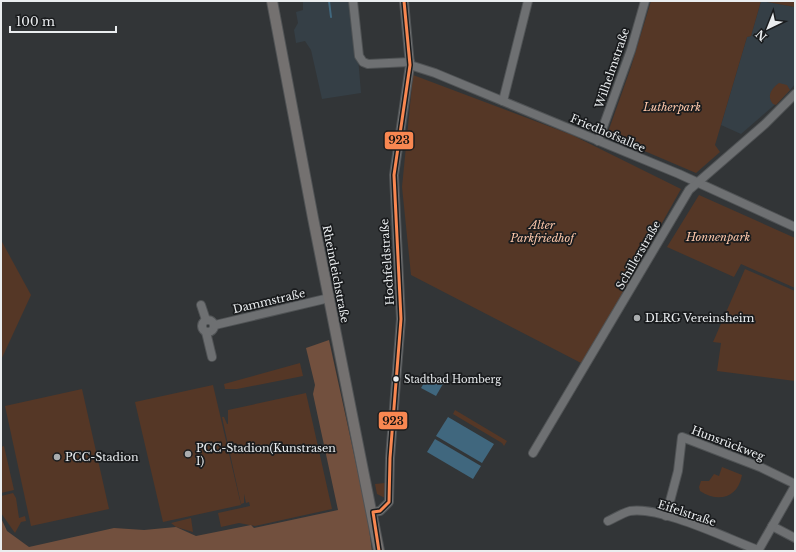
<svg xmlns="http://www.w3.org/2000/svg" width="796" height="552" font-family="'Libre Baskerville',serif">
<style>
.built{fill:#353f46}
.green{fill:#553726}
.forest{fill:#72503e}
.water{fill:#40677e}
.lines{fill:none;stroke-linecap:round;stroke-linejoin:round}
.stream{stroke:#40677e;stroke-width:2}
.minor-casing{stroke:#505355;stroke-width:10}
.major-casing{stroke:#505355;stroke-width:12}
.minor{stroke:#6e7072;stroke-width:8}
.major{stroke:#747170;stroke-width:10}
.bus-1-casing{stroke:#1a1c1e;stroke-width:6}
.bus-1{stroke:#f88751;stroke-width:3}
.poi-dot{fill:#aaadaf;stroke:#1a1c1e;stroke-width:1.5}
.bus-dot{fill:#eaedef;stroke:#1a1c1e;stroke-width:1.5}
.labels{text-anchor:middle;stroke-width:3.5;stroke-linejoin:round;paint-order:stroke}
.bus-label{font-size:10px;fill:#eaedef;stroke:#1a1c1e;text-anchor:start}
.street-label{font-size:11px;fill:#eaedef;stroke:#1a1c1e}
.park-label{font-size:11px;font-style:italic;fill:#fec8ab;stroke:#1a1c1e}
.poi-label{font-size:11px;fill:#eaedef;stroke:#1a1c1e;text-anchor:start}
.line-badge{stroke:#1a1c1e;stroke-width:1.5}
.pale-badge-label{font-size:11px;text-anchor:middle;font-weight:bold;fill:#111}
</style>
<rect width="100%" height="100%" fill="#323537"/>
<!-- built -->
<g class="built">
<polygon points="303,1 351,1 356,33 361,93 322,99 311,50 305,41 296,43 294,30 298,23 296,12 303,10"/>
<polygon points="761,1 795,7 795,84 786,95 741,134 721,125 747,37 751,36"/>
</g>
<!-- green -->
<g class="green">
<polygon points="651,1 761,1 751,36 747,37 715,145 720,152 696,173 607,135 631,67"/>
<polygon points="762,1 795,1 795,7"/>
<polygon points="413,75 572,135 681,189 583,364 411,275 402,187"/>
<path d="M779 83 787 85 790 90 776 105 773 104C766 96 772 88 779 83Z"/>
<polygon points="699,195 795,238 795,288 741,264 734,277 667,247"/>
<polygon points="1,240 31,295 1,360"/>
<polygon points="745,269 795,291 795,381 717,371 721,343 713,342"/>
<polygon points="300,363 303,376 237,389 225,389 224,384"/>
<polygon points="213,385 241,505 163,522 135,402"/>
<polygon points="82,389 109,509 31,526 5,406"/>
<polygon points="306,393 332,509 255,526 239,523 221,527 218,513 250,506 249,502 246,503 244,494 244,503 241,504 222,417 224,417 227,424 228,424 228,410"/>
<polygon points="455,410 507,441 504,446 502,443 453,414"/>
<polygon points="4,446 14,490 1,493 1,447"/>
<path d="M722 467 742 475C738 498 718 503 700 491L699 487 701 481H709L714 474 719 476Z"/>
<polygon points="385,483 385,498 377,494 375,484"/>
<polygon points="13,493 16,498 19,518 25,516 26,521 21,522 15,533 1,513 1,496"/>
<polygon points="191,518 193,532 176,527 171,523"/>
</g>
<!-- forest -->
<polygon class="forest" points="329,340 367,514 372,551 1,551 1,518 7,531 29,547 114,528 144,530 176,527 196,536 251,525 254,528 338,510 313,394 315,385 306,348"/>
<!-- water -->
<g class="water">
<polygon points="430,373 444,382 436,396 421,388"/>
<polygon points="448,417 494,444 482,463 436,436"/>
<polygon points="435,439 481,466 473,479 427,452"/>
</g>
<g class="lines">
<!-- stream -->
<polyline class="stream" points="329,1 331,17"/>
<defs>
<g id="minor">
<polyline points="353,1 359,56 363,62 368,64 410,62"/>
<polyline points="410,65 435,73 679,174 795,227"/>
<polyline points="503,101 528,1"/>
<polyline points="598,141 631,50 645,1"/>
<polyline points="201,305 206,320"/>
<circle cx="208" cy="326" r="6"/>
<polyline points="215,325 329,298"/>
<polyline points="206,332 212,357"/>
<polyline points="533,453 689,190 765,124 795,94"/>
<polyline points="373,512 380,511 389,502 390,458 401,319 394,175 410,65 404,1"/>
<polyline points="666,516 678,471 682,437 760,467 795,484"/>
<path d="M608 521C615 518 622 513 630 511 661 506 728 539 758 550"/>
<polyline points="772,526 795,538"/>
<polyline points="758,551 795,486"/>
</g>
<polyline id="major" points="272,1 313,218 379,551"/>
</defs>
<!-- minor casing -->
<use href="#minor" class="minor-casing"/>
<!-- major casing -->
<use href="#major" class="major-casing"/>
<!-- minor -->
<use href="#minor" class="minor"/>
<!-- major -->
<use href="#major" class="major"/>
<defs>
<polyline id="bus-1" points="379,551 373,512 380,511 389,502 390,458 401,319 394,175 410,65 404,1"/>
</defs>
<!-- bus-1 casing -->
<use href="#bus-1" class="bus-1-casing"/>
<!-- bus-1 -->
<use href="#bus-1" class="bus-1"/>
</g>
<!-- markers -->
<g class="poi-dot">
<circle cx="637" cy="318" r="4"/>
<circle cx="188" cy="454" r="4"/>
<circle cx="57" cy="457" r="4"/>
</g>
<circle class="bus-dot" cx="396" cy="379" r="3.5"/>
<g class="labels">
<!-- bus labels -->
<g class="bus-label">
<text x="404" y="383">Stadtbad Homberg</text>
</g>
<!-- street labels -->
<g class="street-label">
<text transform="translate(612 68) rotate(-71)" y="4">Wilhelmstraße</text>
<text transform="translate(608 133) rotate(23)" y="4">Friedhofsallee</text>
<text transform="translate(638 255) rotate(-60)" y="4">Schillerstraße</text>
<text transform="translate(387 262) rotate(-94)" y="4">Hochfeldstraße</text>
<text transform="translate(336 274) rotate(79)" y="4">Rheindeichstraße</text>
<text transform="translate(269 301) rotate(-13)" y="4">Dammstraße</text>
<text transform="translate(728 443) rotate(21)" y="4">Hunsrückweg</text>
<text transform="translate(687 513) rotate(18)" y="4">Eifelstraße</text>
</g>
<!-- park labels -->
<g class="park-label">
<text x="672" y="111">Lutherpark</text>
<text x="542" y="229">Alter<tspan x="542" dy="13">Parkfriedhof</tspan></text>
<text x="718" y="241">Honnenpark</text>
</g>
<!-- poi labels -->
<g class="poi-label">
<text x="645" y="322">DLRG Vereinsheim</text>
<text x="196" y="452">PCC-Stadion(Kunstrasen<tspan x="196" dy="13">I)</tspan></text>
<text x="65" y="461">PCC-Stadion</text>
</g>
</g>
<g class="line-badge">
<rect x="384" y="131" width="30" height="19" rx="4" fill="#f88751"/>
<rect x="378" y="411" width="30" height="19" rx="4" fill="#f88751"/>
</g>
<g class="pale-badge-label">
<text x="399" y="144">923</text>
<text x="393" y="425">923</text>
</g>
<!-- border -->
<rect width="796" height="552" fill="none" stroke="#eaedef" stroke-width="4"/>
<!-- north arrow -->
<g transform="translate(768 28) rotate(223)" stroke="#1a1c1e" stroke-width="3" paint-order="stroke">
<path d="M0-3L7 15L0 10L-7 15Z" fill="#eaedef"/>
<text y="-6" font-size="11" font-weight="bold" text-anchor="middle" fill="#eaedef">N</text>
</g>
<!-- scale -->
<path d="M10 26v6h106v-6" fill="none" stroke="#eaedef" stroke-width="2"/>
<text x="16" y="26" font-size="12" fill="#eaedef" stroke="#1a1c1e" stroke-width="3" paint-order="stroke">100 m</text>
</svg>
